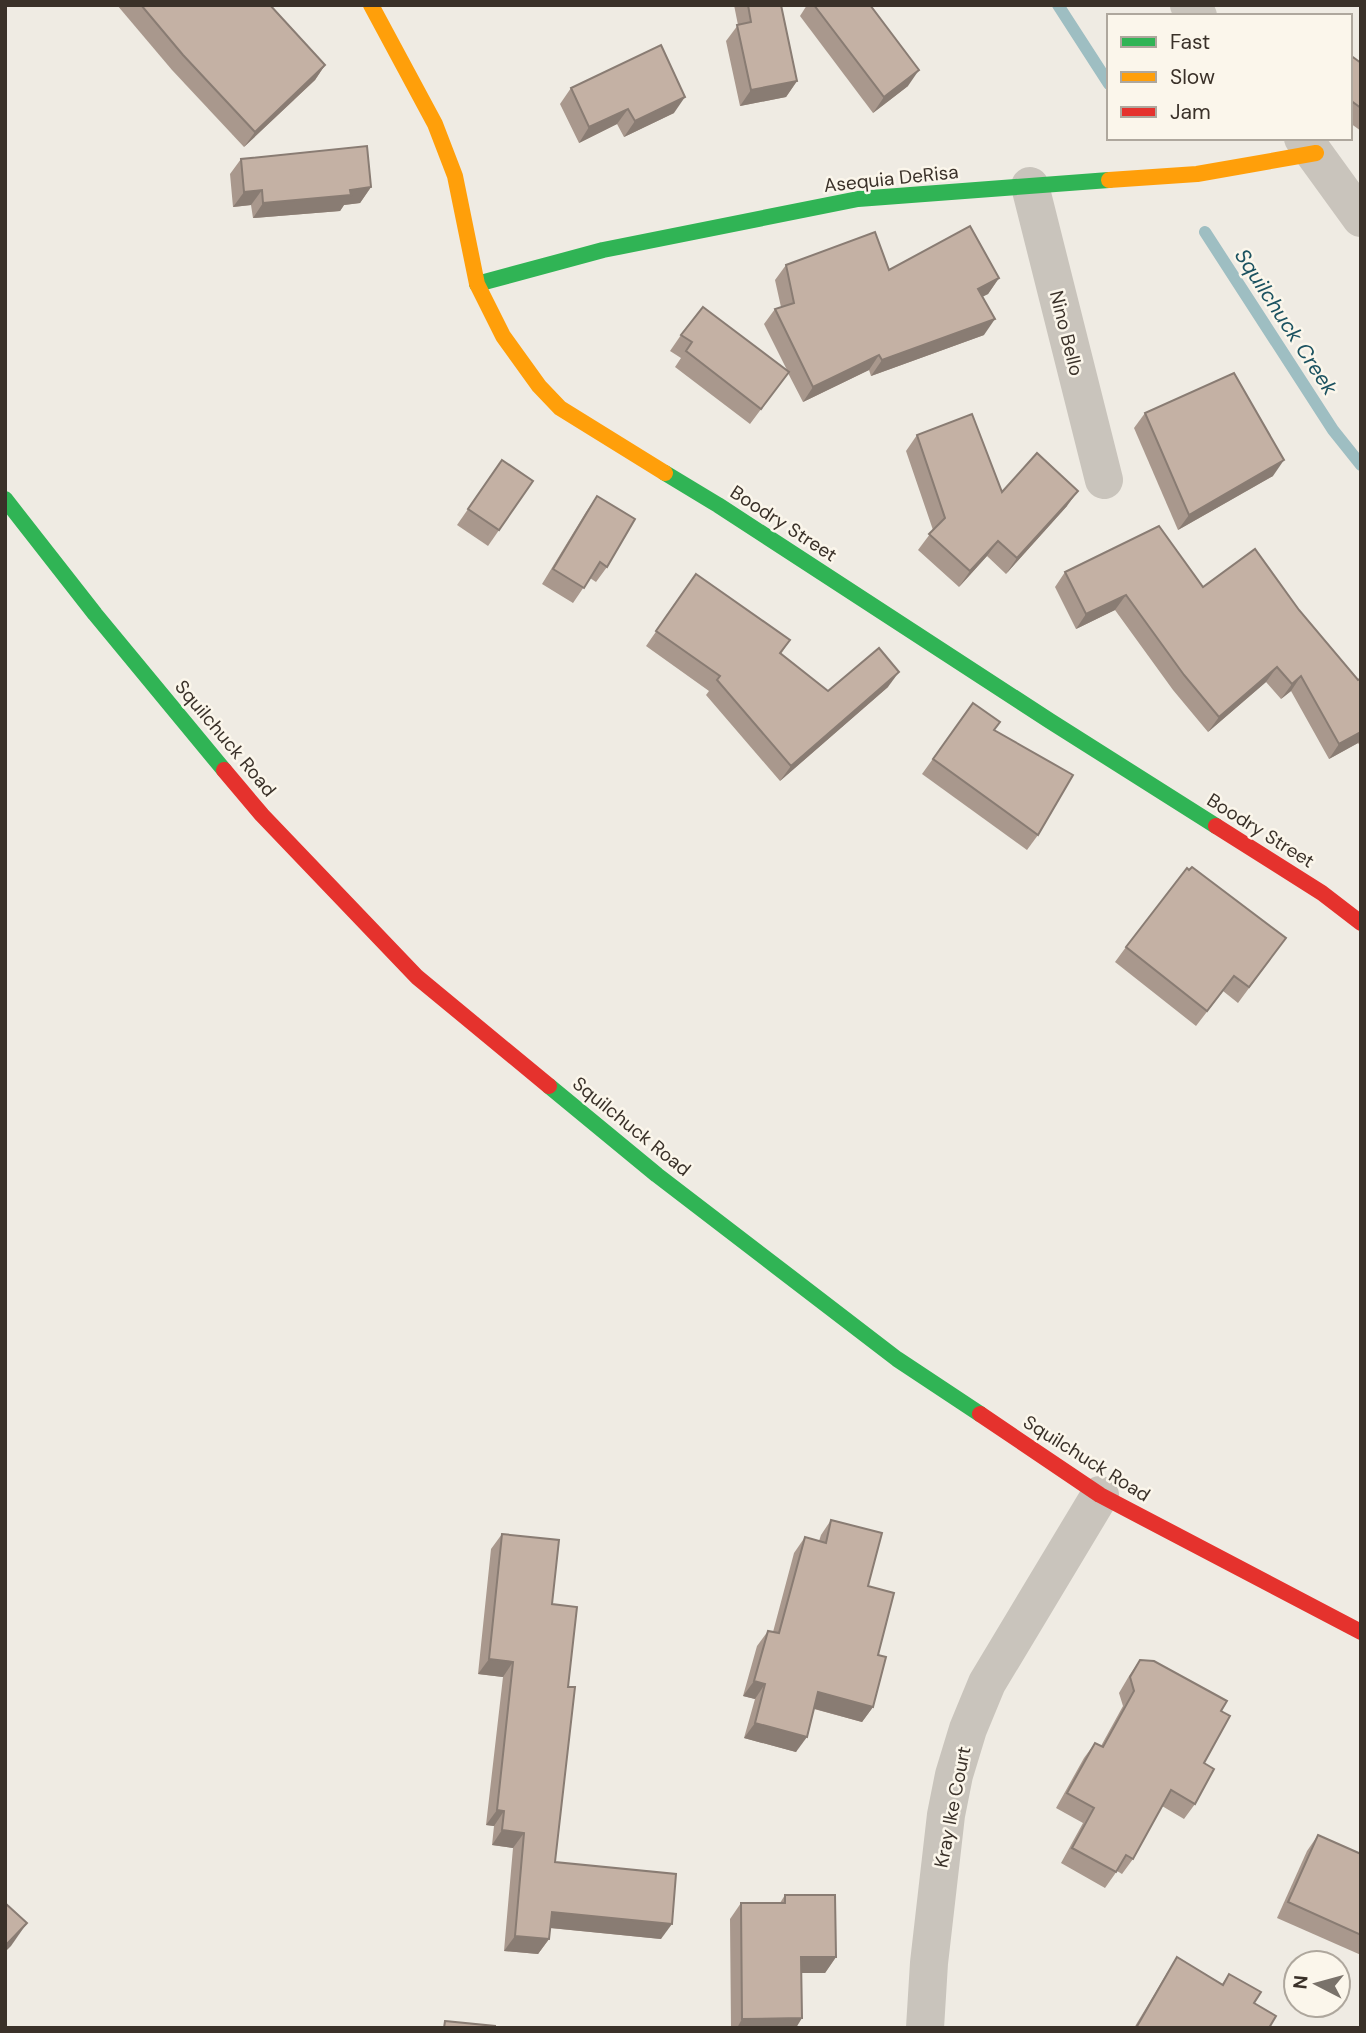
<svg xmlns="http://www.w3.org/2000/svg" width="1366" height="2033" font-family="'DM Sans',sans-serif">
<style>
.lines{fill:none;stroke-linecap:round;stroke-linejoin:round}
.stream{stroke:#9ebec2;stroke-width:12}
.street{stroke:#c9c4bc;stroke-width:38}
.fast{stroke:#30b455;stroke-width:16}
.slow{stroke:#ff9f0a;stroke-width:16}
.jam{stroke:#e5322d;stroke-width:16}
.wall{fill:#a9988d}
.shaded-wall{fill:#897c73}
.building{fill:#c4b1a4;stroke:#897c73;stroke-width:2}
.labels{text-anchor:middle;stroke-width:5;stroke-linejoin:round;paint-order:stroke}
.street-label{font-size:19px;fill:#3a3129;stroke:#fbf6eb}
.water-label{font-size:21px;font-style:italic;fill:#1b5260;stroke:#fbf6eb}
</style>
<rect width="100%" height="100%" fill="#efebe3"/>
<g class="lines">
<!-- stream -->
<g class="stream">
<polyline points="1058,5 1109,84"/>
<polyline points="1205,232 1333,430 1361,465"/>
</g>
<!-- street -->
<g class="street">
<polyline points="1189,5 1198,16"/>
<polyline points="1303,138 1361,218"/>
<polyline points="1030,186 1104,480"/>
<polyline points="925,2028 929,1963 946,1815 954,1775 968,1729 987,1683 1100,1495"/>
</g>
<!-- fast -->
<g class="fast">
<polyline points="477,284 603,250 858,199 1109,180"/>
<polyline points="665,473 718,505 1050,721 1216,826"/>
<polyline points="5,499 95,614 224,770"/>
<polyline points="549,1086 657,1175 897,1359 980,1414"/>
</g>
<!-- slow -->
<g class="slow">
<polyline points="371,5 435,124 455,176 477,284 503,336 539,386 560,408 665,473"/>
<polyline points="1109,180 1197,174 1316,153"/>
</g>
<!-- jam -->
<g class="jam">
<polyline points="224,770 262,815 417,977 549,1086"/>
<polyline points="1216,826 1322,893 1361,923"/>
<polyline points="980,1414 1100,1495 1361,1632"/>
</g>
</g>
<!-- wall -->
<g class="wall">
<polygon points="117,5 270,5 325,65 315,80 244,147 172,70"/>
<polygon points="734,5 781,5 797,81 786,97 740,106 726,41 738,25"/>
<polygon points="807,5 870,5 908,86 873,113 800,16"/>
<polygon points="1350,55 1361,63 1361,131 1350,123"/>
<polygon points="571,88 674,113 624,137 617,124 579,143 560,104"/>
<polygon points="241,159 371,187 360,203 344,205 340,211 253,218 251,205 233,207 230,174"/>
<polygon points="786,265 889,270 999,278 988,294 982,297 984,335 871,376 869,370 803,402 788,373 750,424 675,367 681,358 670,351 681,335 788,372 764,324 775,309 781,307 775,280"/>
<polygon points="1145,413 1273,476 1178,530 1134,428"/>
<polygon points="917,435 1002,492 1067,506 1006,574 987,556 959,587 918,550 933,530 906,451"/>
<polygon points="502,460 533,481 488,546 457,525"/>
<polygon points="597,496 607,567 596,582 590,578 573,603 542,584 586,512"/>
<polygon points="1065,572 1203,587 1299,610 1358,680 1361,678 1361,747 1358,743 1329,759 1291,691 1281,699 1266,682 1208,732 1173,690 1115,610 1076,629 1055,587"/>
<polygon points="696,574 790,640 781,654 828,691 888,687 780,781 706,695 709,691 646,646"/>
<polygon points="973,703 995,730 1038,835 1027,850 922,774"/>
<polygon points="1286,938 1238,1003 1223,991 1196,1026 1115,962 1126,947"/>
<polygon points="831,1520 868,1586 878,1655 873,1707 862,1722 814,1709 796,1752 744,1738 755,1699 743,1696 757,1646 768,1631 773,1632 794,1553 805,1537 819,1541 821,1535"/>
<polygon points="502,1534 552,1604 568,1687 555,1862 661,1939 550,1928 549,1939 538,1954 504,1951 513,1848 492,1845 494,1826 486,1825 503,1677 478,1674 491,1549"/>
<polygon points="1140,1660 1221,1711 1204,1763 1195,1804 1184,1819 1162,1806 1133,1859 1122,1874 1117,1871 1105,1888 1061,1863 1083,1823 1056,1808 1084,1758 1095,1743 1101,1746 1123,1706 1119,1693 1129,1676"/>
<polygon points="1318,1835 1361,1854 1361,1955 1277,1918 1307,1851"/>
<polygon points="785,1895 836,1957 825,1973 802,1973 796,2028 731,2028 730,1919 741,1903 780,1903"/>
<polygon points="1177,1957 1222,1984 1229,1974 1254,2003 1269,2028 1134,2028 1167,1973"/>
</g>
<!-- shaded-wall -->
<g class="shaded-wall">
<polygon points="325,65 315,80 244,147 255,132"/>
<polygon points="919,70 908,86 873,113 884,97"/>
<polygon points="797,81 786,97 740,106 751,90"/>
<polygon points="685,97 674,113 624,137 635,121"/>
<polygon points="628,109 617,124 579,143 589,127"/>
<polygon points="371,187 360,203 344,205 340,211 253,218 263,203"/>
<polygon points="262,190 251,205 233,207 244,192"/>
<polygon points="999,278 988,294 967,304 978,289"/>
<polygon points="995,319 984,335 871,376 882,360"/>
<polygon points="879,355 869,370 803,402 813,387"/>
<polygon points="1284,460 1273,476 1178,530 1189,515"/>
<polygon points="1078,491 1067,506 1006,574 1017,558"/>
<polygon points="998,541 987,556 959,587 970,571"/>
<polygon points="1126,595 1115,610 1076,629 1086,614"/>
<polygon points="1277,667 1266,682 1208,732 1219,717"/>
<polygon points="899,672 888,687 780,781 791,766"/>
<polygon points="1301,676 1291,691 1281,699 1292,684"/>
<polygon points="1361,732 1361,739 1358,743 1329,759 1339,744"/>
<polygon points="489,1659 513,1662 503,1677 478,1674"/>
<polygon points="754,1681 765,1684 755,1699 743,1696"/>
<polygon points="818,1692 873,1707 862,1722 808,1707"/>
<polygon points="755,1723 807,1737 796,1752 744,1738"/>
<polygon points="497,1810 504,1811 494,1826 486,1825"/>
<polygon points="502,1830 524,1833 513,1848 492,1845"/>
<polygon points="552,1912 672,1924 661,1939 541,1927"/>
<polygon points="27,1923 11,1946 5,1952 5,1946"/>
<polygon points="515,1936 549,1939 538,1954 504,1951"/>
<polygon points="801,1957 836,1957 825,1973 790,1973"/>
<polygon points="802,2018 796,2028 737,2028 742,2019"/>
</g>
<!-- building -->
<g class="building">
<polygon points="141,5 270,5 325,65 255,132 183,55"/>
<polygon points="748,5 781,5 797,81 751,90 737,25 751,22"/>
<polygon points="814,5 870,5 919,70 884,97"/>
<polygon points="661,45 685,97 635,121 628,109 589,127 571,88"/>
<polygon points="1350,55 1361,63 1361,108 1350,100"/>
<polygon points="367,146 371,187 350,190 351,195 263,203 262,190 244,192 241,159"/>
<polygon points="970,226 999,278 978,289 995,319 882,360 879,355 813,387 775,309 794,303 786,265 875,232 889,270"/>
<polygon points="703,307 789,372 761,409 686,351 692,342 681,335"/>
<polygon points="1234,373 1284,460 1189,515 1145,413"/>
<polygon points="972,414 1002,492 1037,453 1078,491 1017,558 998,541 970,571 929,534 945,518 917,435"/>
<polygon points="502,460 533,481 499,530 468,509"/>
<polygon points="597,496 635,519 607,567 600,562 584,588 553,569"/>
<polygon points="1159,526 1203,587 1255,549 1299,610 1358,680 1361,678 1361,732 1339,744 1301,676 1292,684 1277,667 1219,717 1184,675 1126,595 1086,614 1065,572"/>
<polygon points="696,574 790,640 780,653 828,691 879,648 899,672 791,766 717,680 720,676 656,631"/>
<polygon points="973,703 1000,722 994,730 1073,775 1038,835 933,759"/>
<polygon points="1192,867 1286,938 1249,987 1234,976 1207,1011 1126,947 1187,868 1189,870"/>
<polygon points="831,1520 882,1533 868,1586 894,1593 878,1655 886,1657 873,1707 818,1692 807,1737 755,1723 765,1684 754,1681 768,1631 779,1633 805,1537 826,1543"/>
<polygon points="502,1534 559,1540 552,1604 577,1607 568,1687 575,1687 555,1862 676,1874 672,1924 552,1912 549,1939 515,1936 524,1833 502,1830 504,1811 497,1810 513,1662 489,1659"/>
<polygon points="1140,1660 1154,1661 1227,1701 1221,1711 1230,1716 1204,1763 1214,1769 1195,1804 1171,1790 1133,1859 1126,1855 1116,1872 1072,1848 1094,1808 1067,1793 1095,1743 1103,1747 1134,1691 1130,1677"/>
<polygon points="1318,1835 1361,1854 1361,1935 1288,1902"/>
<polygon points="785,1895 835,1895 836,1957 801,1957 802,2018 742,2019 741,1903 785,1903"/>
<polygon points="5,1903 27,1923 5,1946"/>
<polygon points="1177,1957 1223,1985 1229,1974 1261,1992 1254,2003 1276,2016 1269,2028 1136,2028"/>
<polygon points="445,2021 495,2026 495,2028 444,2028"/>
</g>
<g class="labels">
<!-- street labels -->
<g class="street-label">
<text transform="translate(891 178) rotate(-6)" y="7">Asequia DeRisa</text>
<text transform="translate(1067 333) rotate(76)" y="7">Nino Bello</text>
<text transform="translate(784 523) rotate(33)" y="7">Boodry Street</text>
<text transform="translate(226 738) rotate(50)" y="7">Squilchuck Road</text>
<text transform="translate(1261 830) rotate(32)" y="7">Boodry Street</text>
<text transform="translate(632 1126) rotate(39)" y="7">Squilchuck Road</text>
<text transform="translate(1087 1458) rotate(32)" y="7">Squilchuck Road</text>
<text transform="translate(952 1807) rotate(-79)" y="7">Kray Ike Court</text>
</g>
<!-- water labels -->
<g class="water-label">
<text transform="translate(1286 322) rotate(57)" y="7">Squilchuck Creek</text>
</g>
</g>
<!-- border -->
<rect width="1366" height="2033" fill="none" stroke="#3a3129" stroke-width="14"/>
<!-- legend -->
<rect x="1107" y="14" width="245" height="126" fill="#fbf6eb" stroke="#aea79d" stroke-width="2"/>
<rect x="1121" y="37" width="35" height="10" fill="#30b455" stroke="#aea79d" stroke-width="2"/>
<text x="1170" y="49" font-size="21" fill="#3a3129">Fast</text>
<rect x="1121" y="72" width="35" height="10" fill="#ff9f0a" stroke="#aea79d" stroke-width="2"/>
<text x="1170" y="84" font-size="21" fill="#3a3129">Slow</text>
<rect x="1121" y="107" width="35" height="10" fill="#e5322d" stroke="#aea79d" stroke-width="2"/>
<text x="1170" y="119" font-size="21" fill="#3a3129">Jam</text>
<!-- north arrow -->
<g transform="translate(1317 1984) rotate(276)"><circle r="33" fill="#fbf6eb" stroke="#aea79d" stroke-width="2"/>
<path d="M0-5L12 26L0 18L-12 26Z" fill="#79726a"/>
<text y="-10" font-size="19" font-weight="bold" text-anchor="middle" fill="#3a3129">N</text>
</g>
</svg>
